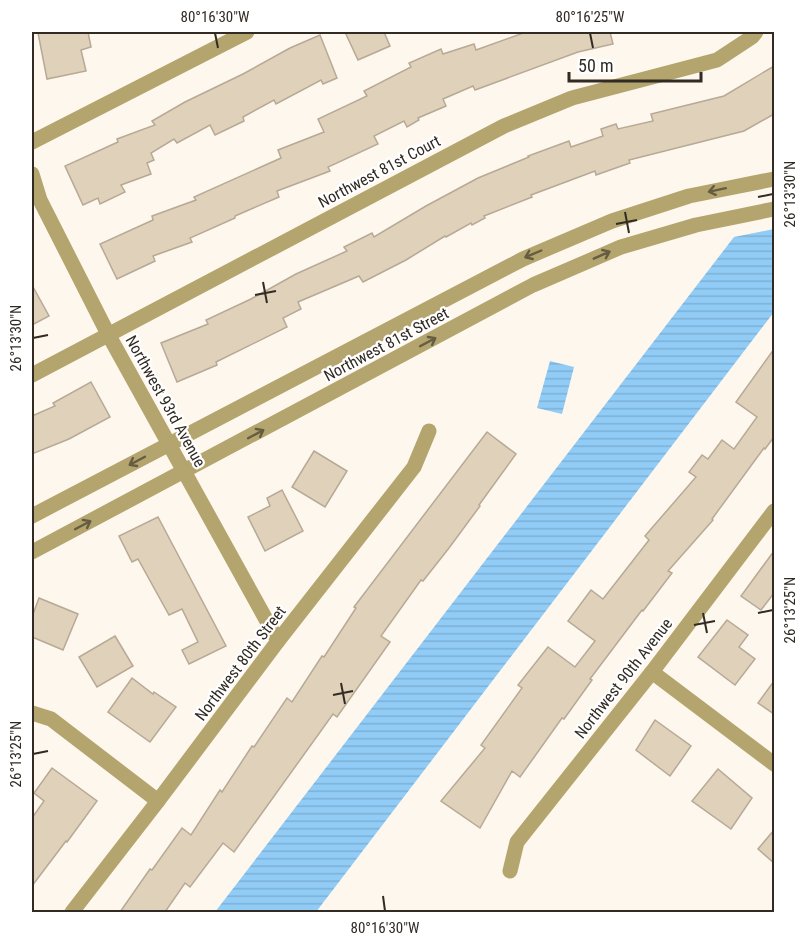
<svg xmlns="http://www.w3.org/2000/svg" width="806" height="944" font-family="'Roboto Condensed',sans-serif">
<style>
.water{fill:url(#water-rules)}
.building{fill:#e0d1bb;stroke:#b7a994;stroke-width:1.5}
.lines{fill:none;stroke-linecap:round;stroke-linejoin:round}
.minor{stroke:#b3a56d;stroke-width:15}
.oneway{stroke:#655c41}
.ticks{fill:none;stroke:#312b23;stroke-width:2}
.labels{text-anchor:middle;stroke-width:4.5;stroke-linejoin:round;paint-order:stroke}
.street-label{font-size:16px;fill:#312b23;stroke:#fff}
.neatline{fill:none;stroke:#312b23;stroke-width:2}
.ticks-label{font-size:15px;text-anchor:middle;fill:#312b23}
</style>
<defs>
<pattern id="water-rules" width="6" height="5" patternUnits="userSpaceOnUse" patternTransform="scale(1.5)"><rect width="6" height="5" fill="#91ccf7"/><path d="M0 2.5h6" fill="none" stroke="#7eafd3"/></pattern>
</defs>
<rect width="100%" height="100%" fill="#fdf7ee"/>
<!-- water -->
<g class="water">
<polygon points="774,229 774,312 316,912 215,912 734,237"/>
<polygon points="550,361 574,367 562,414 537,408"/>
</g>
<!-- building -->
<g class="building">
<polygon points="46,32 88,32 91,47 81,50 86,71 47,79 38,33"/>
<polygon points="345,32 384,32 390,46 358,60"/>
<polygon points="526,32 610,32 613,44 578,52 475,90 473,86 443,99 446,106 418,118 419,120 407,127 404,121 374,136 378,144 328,167 330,171 277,191 279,197 235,216 235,218 190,238 192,242 153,256 155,261 117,279 100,244 153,220 152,216 196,200 194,197 281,158 278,150 324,132 318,119 367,96 364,91 411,67 409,63 441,49 443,54 474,44 476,50"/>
<polygon points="320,35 337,78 323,84 321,80 276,104 274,100 243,117 244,121 215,135 210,125 177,143 174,139 151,153 154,160 147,163 151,174 121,185 125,192 100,204 98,198 83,205 65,166 118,142 117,139 155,125 152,121 185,102 243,74 290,48"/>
<polygon points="774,66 774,114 744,131 629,160 630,163 596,175 595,171 531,195 532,197 484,216 485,218 472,225 471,223 446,237 445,236 406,260 363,282 359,276 298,302 301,309 283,318 287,327 216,362 217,365 177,382 161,343 208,324 206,320 251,299 296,274 347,251 344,247 372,233 374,237 426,206 478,178 529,157 528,156 569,141 571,147 603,136 601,129 616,124 618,129 653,121 651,114 724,96"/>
<polygon points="32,285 49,316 32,325"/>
<polygon points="774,349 774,437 765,449 764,448 712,519 713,520 668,571 672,573 643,611 642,610 590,679 592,680 564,719 562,718 520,777 512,771 480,828 441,801 485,748 481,745 522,688 518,685 548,647 575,667 595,641 568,621 591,590 603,599 649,540 645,536 696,477 689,472 702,455 708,459 722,440 734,449 757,417 736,402"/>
<polygon points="91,382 110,417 69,439 32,454 32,416 55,406 53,403"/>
<polygon points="487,432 516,454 479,505 480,506 449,548 423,581 421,580 381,636 390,642 337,717 333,714 234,852 223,843 190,887 185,883 165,912 120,912 150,869 152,870 182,828 191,835 220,790 222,792 252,746 254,747 287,698 292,702 322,656 324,657 356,608 354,607"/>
<polygon points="314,451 347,471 325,507 292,487"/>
<polygon points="282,490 303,531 265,551 248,517 270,506 267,498"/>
<polygon points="158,517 226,646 189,664 182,650 198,642 182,609 169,615 138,559 132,562 119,536"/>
<polygon points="774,551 774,593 761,610 741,596"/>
<polygon points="39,598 78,614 63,650 32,637 32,617"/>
<polygon points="727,620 748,635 739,647 755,659 735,685 698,657"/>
<polygon points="115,636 133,666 97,687 79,657"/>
<polygon points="132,678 153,694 154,692 176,707 150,742 108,712"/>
<polygon points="774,681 774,714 758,703"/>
<polygon points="655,720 691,746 670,776 636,750"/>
<polygon points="52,768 97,801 67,842 66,841 32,886 32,818 44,801 34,793"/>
<polygon points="718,769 752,798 731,829 692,801"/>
<polygon points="774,830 774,863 758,849"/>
</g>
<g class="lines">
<!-- minor -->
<g class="minor">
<polyline points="32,142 247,32"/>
<polyline points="32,174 40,200 108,334 278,641"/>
<polyline points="32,375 504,126 572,98 717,60 752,37 756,32"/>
<polyline points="32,516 523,259 612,221 689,196 774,179"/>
<polyline points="32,552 533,285 621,247 696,225 774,209"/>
<polyline points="652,672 774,764"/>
<polyline points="32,713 51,719 158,801"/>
<polyline points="510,871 517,842 652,672 774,511"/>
<polyline points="72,912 158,801 278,641 414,467 429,431"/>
</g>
</g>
<!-- one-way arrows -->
<defs><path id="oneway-shaft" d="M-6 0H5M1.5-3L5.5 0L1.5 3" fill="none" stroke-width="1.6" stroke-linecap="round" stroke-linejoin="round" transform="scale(1.5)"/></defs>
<g class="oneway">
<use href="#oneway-shaft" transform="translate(717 190) rotate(168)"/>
<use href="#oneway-shaft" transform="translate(533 254) rotate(157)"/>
<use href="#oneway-shaft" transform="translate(602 255) rotate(-24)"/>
<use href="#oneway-shaft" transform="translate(428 342) rotate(-28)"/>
<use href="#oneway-shaft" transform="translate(256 434) rotate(-28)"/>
<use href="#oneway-shaft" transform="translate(137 461) rotate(152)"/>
<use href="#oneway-shaft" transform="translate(83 525) rotate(-28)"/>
</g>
<!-- ticks -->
<path class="ticks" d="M215 33 218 48M590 33 593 48M758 197 773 194M625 212 629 233M616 224 637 220M263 282 267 303M255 295 276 291M33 338 48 335M703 613 707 633M758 613 773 610M694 625 715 621M341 683 345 704M333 695 353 691M33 754 48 751M383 896 385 911"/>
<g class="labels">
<!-- street labels -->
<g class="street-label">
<text transform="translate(379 171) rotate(-28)" y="6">Northwest 81st Court</text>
<text transform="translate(386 344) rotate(-28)" y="6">Northwest 81st Street</text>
<text transform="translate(166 401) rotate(61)" y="6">Northwest 93rd Avenue</text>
<text transform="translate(240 663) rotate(-53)" y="6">Northwest 80th Street</text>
<text transform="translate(623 678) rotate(-52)" y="6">Northwest 90th Avenue</text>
</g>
</g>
<!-- border -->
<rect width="806" height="944" fill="none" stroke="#ffffff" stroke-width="66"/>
<!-- scale -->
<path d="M569 72v9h132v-9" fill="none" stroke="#312b23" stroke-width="3"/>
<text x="578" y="72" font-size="18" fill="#312b23" stroke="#ffffff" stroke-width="4.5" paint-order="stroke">50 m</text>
<rect x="33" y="33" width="740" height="878" class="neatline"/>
<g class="ticks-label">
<text x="215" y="22">80°16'30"W</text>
<text x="590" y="22">80°16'25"W</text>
<text transform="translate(790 194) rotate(-90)" y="5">26°13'30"N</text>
<text transform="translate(16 338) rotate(-90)" y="5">26°13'30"N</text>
<text transform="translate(790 610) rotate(-90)" y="5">26°13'25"N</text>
<text transform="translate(16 754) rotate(-90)" y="5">26°13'25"N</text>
<text x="385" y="933">80°16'30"W</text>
</g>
</svg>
